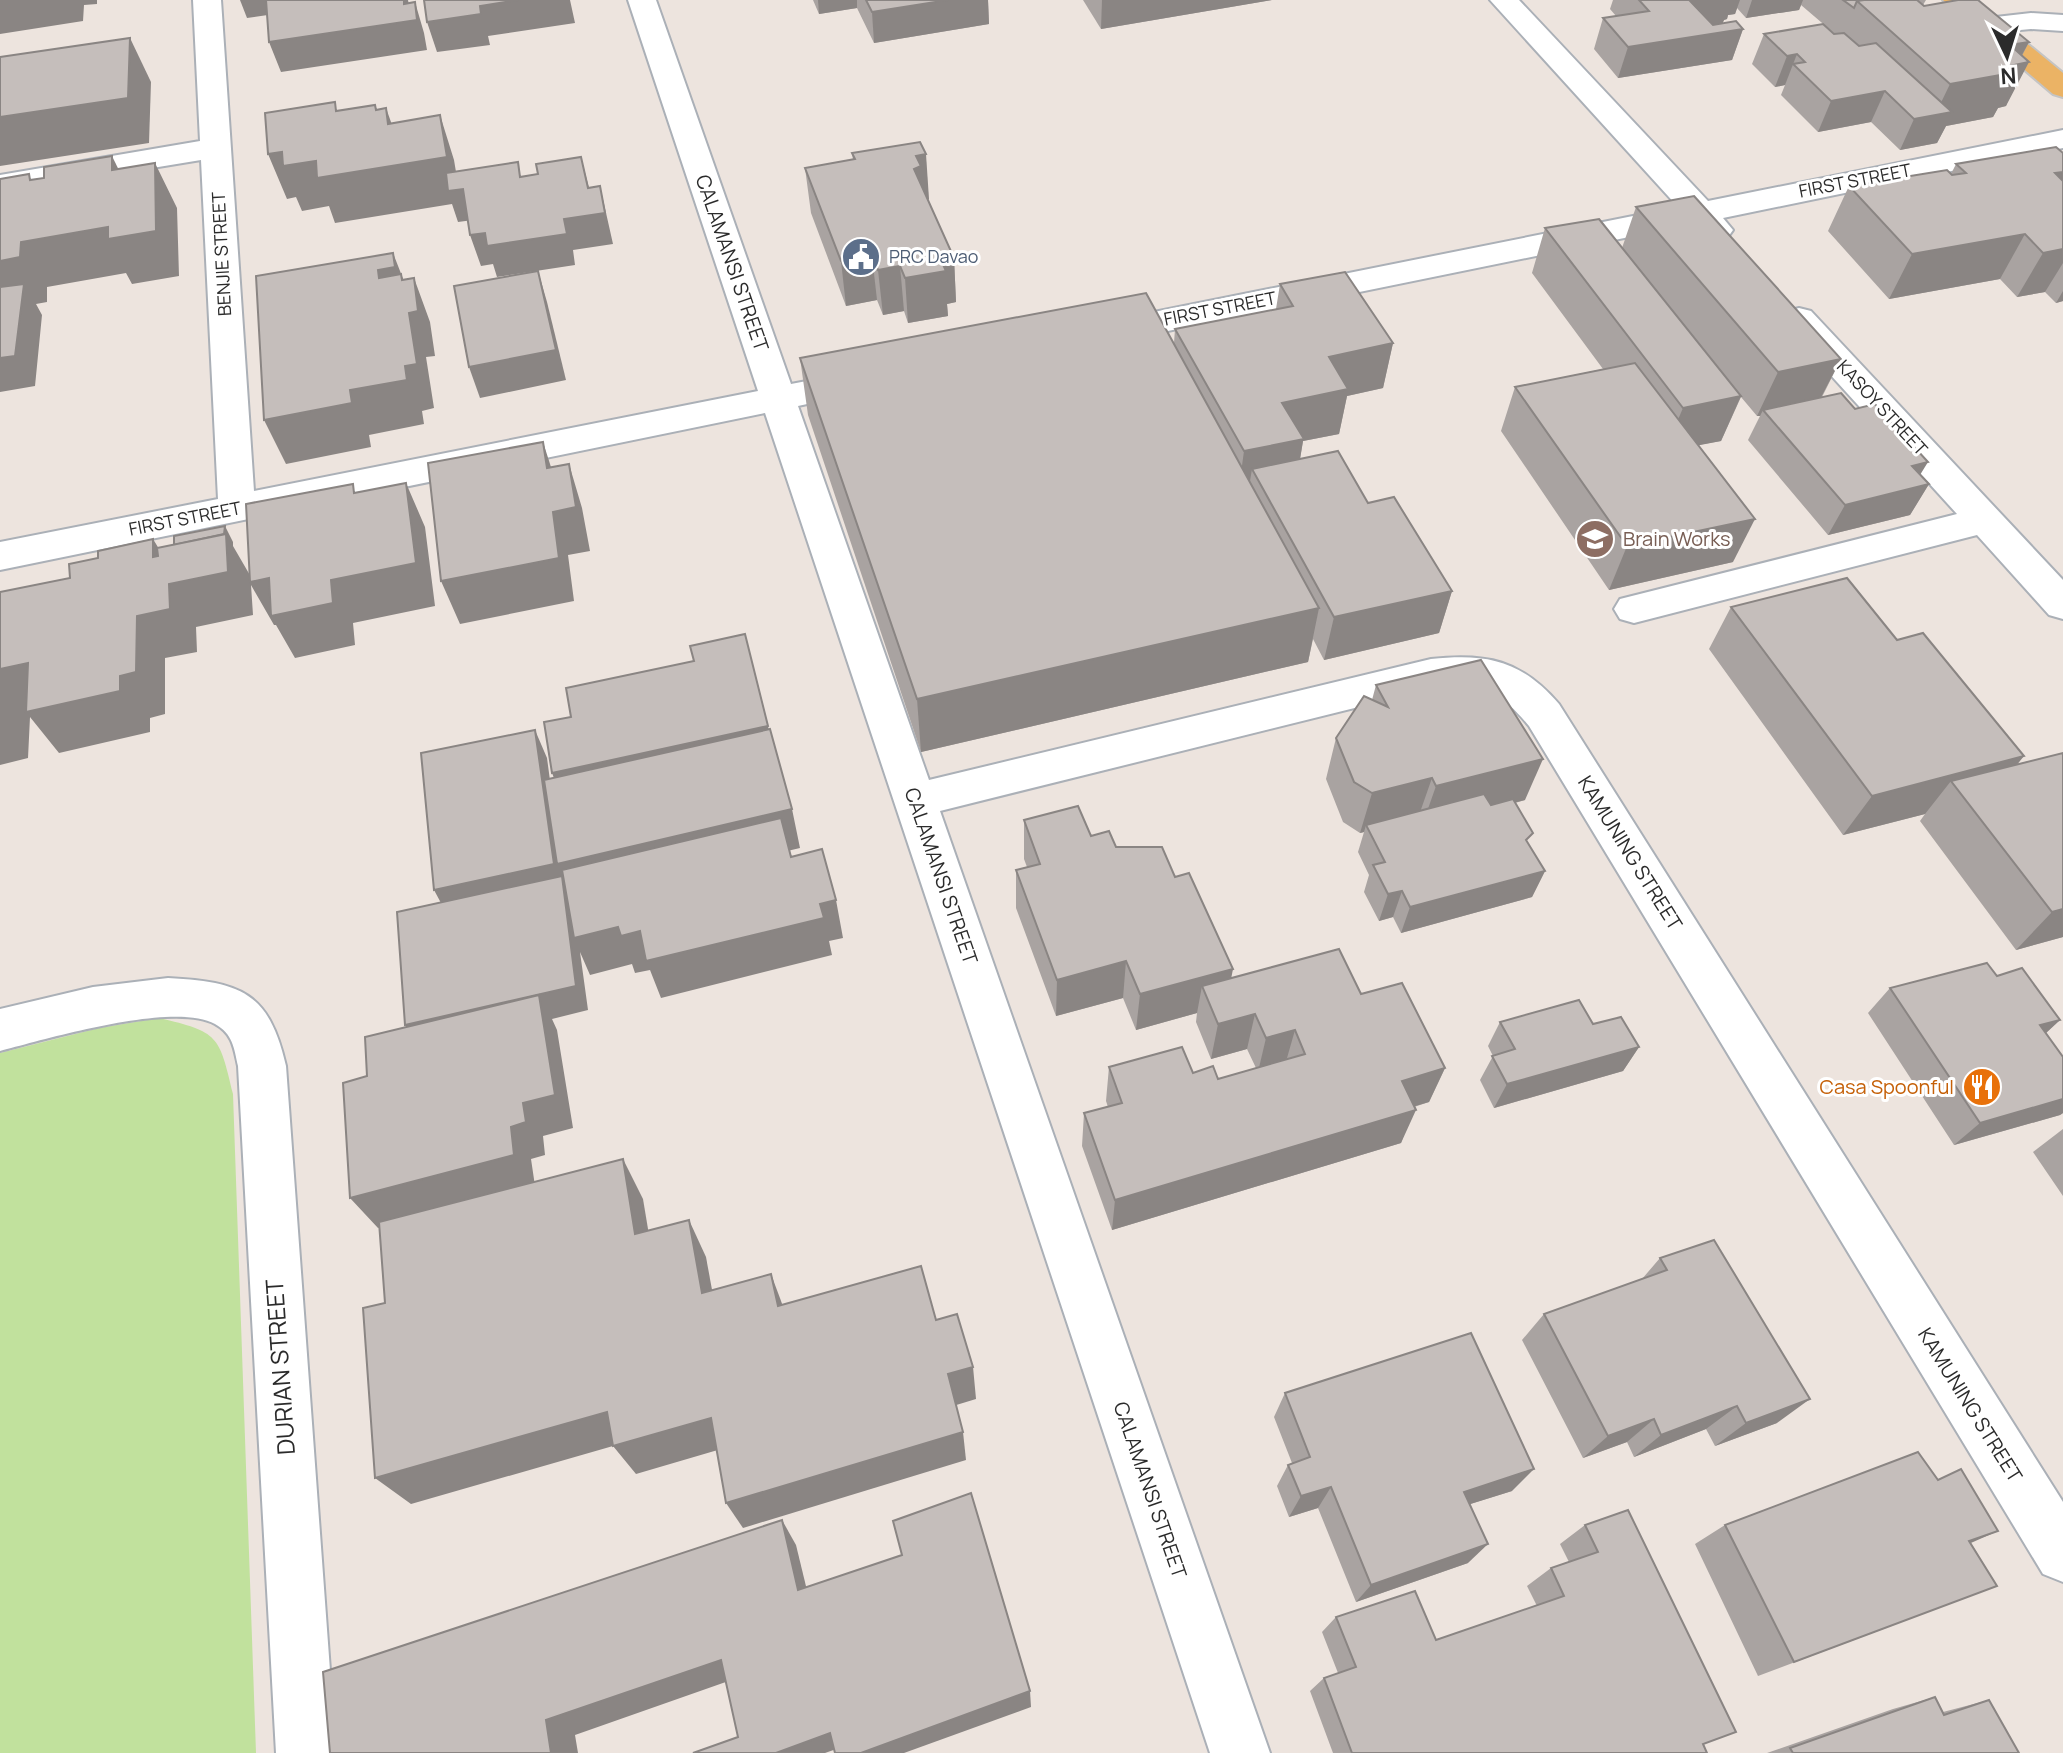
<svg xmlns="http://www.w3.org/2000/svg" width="2063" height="1753" font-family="Manrope,sans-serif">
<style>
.green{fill:#c1e19d}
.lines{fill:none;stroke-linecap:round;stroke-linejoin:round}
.minor-casing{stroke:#abb0b7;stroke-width:4}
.major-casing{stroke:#c4c4c4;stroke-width:4}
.minor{fill:#fff;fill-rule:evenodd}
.major{fill:#ebb365;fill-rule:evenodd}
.wall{fill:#a9a3a1}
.shaded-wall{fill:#8a8583}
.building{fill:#c5bebb;stroke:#8a8583;stroke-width:2}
.labels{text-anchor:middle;stroke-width:6;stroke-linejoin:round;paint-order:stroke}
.far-street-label{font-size:18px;fill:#2b2b2b;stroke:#fff}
.far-service-label{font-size:18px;fill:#4e5e75;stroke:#fff;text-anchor:start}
.street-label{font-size:20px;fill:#2b2b2b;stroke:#fff}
.education-label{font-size:20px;fill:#785e54;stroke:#fff;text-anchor:start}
.food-label{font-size:20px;fill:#c56008;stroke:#fff;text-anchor:end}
.near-street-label{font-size:24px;fill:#2b2b2b;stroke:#fff}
</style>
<rect width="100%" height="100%" fill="#ede4de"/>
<!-- green -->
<path class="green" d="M159 1018C219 1032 219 1035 233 1094L256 1753H0V1053L99 1028Z"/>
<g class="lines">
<defs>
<g id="minor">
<path d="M193 0H221L254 491 758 391 628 0H656L791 384 864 370 876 373 881 381 876 389 798 406 929 780 1431 659C1487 653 1521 660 1559 704L2063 1502V1582L2043 1574 1529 726C1497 687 1480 684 1431 689L940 811 1270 1753H1210L765 413 0 570V542L218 499 201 160 0 193V175L200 141Z"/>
<path d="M1490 0H1519L1708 201 2063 130V148L1723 218 1733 230 1728 237C1711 241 1705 236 1693 224L1104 344 1092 341 1087 333 1092 325 1104 322 1678 207Z"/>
<polygon points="2031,13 2063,15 2063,31 2031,29 1988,33 1978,31 1974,25 1978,19"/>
<polygon points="1799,308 1811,311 2063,580 2063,619 2049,615 1977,535 1634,623 1620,619 1614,609 1620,599 1957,514 1787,327 1782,319 1787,311"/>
<path d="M168 978C241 982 269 992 286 1066L336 1753H276L238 1066C234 1048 233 1034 215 1024 174 1001 46 1039 0 1051V1009L93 987Z"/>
</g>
<polygon id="major" points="1943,0 1974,0 2063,73 2063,97 2053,94"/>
</defs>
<!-- minor casing -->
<use href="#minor" class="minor-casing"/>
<!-- major casing -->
<use href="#major" class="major-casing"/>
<!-- minor -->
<use href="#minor" class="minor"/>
<!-- major -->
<use href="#major" class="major"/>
</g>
<!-- wall -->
<g class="wall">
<polygon points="813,0 988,0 989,24 874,43 857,8 819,14"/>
<polygon points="1083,0 1272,0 1101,29"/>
<polygon points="1613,0 1926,0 1923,5 2029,42 2022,56 2006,106 1998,108 1993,117 1946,126 1937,143 1900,150 1871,122 1818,132 1781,95 1785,85 1775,87 1752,64 1764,34 1835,34 1801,5 1799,10 1746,18 1737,8 1735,14 1728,15 1727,19 1724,20 1722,23 1743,29 1732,60 1618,78 1594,49 1603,18 1616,16 1610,9"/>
<polygon points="852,153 929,199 928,200 954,258 956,302 947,304 948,316 908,323 904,311 883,315 877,300 846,306 811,213 805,168 853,160"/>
<polygon points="2063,153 2063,301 2056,303 2045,292 2017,297 2000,279 1889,299 1828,231 1849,186 1951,174 1956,164"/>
<polygon points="1636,207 1841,359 1822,397 1855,409 1929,484 1910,515 1828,535 1748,440 1760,416 1757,416 1741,397 1721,441 1698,445 1733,562 1609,590 1501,431 1515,387 1603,369 1532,273 1545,228 1622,248"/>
<polygon points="1280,284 1393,343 1383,388 1347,396 1339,434 1303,441 1300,459 1368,503 1452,591 1439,633 1324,660 1313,639 1308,662 921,752 808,415 800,358 1174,343 1175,329 1276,309"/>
<polygon points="1731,607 1897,640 2017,764 2063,753 2063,937 2016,950 1920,821 1925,814 1843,835 1709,649"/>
<polygon points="1376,685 1525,800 1515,803 1528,844 1545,871 1532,897 1401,933 1393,917 1379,921 1364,892 1369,875 1358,852 1364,832 1360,833 1343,822 1326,779 1336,738 1372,700"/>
<polygon points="1024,820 1091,836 1116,847 1175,877 1231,978 1361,994 1445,1068 1429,1102 1414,1107 1401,1143 1112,1230 1082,1146 1084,1113 1108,1107 1106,1101 1109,1067 1193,1073 1218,1079 1256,1068 1247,1049 1211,1059 1196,1022 1197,1013 1136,1030 1123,998 1056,1016 1016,908 1016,870 1027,867 1024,859"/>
<polygon points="1997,976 2060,1020 2046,1033 2063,1099 2063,1113 2060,1115 1954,1145 1868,1013 1890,988"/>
<polygon points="1500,1022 1593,1024 1639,1047 1623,1071 1494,1108 1480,1080 1493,1056 1488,1046"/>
<polygon points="2063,1129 2063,1196 2033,1152"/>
<polygon points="1660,1258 1777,1423 1715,1446 1706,1429 1634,1457 1627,1442 1583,1458 1522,1340 1544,1314 1642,1279"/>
<polygon points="1285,1393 1512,1491 1470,1504 1468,1563 1356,1602 1318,1508 1289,1517 1277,1486 1288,1465 1292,1463 1274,1417"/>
<polygon points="1938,1480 1971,1543 1997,1586 1758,1676 1695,1544 1725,1525"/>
<polygon points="1585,1525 1707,1753 1333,1753 1310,1691 1324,1678 1338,1673 1322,1632 1336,1617 1436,1640 1537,1606 1527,1586 1551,1568 1569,1562 1560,1544"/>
<polygon points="1935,1697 1943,1712 1989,1700 2019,1753 1767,1753 1893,1709"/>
</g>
<!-- shaded-wall -->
<g class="shaded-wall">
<polygon points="0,0 97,0 97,4 84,5 83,21 0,34"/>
<polygon points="240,0 371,0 247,18"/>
<polygon points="404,0 408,0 412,21 415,2 424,33 427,50 281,72 269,42"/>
<polygon points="518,0 570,0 575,23 488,36 490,45 437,52 427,22 480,6"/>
<polygon points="818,0 857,0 857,8 819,14"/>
<polygon points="948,0 988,0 989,24 874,43 872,12"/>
<polygon points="1102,0 1272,0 1101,29"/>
<polygon points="1696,0 1740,0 1735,14 1728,15 1727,19 1724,20 1722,25 1680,31 1690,1"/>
<polygon points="1752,0 1803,0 1799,10 1746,18"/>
<polygon points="1743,29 1732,60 1618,78 1628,47"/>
<polygon points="130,38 151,82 149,143 0,166 0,117"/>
<polygon points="2029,42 2017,64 2029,62 2006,106 1998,108 1993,117 1946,126 1937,143 1900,150 1914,119 1935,115 1950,84 2010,45"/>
<polygon points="1797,54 1785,85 1775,87 1787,56"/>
<polygon points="1885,91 1871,122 1818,132 1831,101"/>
<polygon points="386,108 402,153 440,115 454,160 459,190 463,189 473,220 458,222 452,204 335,223 329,206 302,211 296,197 287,199 268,154 282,152 388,124"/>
<polygon points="926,154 929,199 923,200 914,169 916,156"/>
<polygon points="112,156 134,201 112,170"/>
<polygon points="581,157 589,188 600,186 613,244 573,250 575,265 497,277 493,264 481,266 470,235 564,219"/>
<polygon points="155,163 177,208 179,276 132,284 126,273 47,287 47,302 36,304 42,315 35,386 0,392 0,261 21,242"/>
<polygon points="2063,172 2063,199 2055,173"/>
<polygon points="2025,234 2000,279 1889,299 1912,254"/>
<polygon points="2063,249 2063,263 2045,292 2017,297 2043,253"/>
<polygon points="393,253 416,312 414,278 430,322 435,356 426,357 434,408 422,411 424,424 369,435 371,447 286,464 264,420 350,390 379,278 378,270"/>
<polygon points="872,256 877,300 846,306 841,261"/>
<polygon points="954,258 956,302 947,304 948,316 908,323 905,278 941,260"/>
<polygon points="900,266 904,311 883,315 878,270"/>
<polygon points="538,271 547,302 566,380 480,398 469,367"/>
<polygon points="2063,291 2063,301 2056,303"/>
<polygon points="1393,343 1383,388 1347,396 1339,434 1303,441 1296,483 1252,469 1248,493 1238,495 1244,451 1282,403 1329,357"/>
<polygon points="1841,359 1818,403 1763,410 1760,416 1757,416 1778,372"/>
<polygon points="1741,396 1721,441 1664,452 1683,408"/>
<polygon points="543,442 557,486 569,464 582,508 590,551 568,555 574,601 460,624 441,581 547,468"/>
<polygon points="1928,462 1912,488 1929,484 1910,515 1828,535 1845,505 1912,466"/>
<polygon points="406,483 425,527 435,606 353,623 355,645 295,658 276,625 274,625 251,585 253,615 196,627 197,652 165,658 165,714 150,718 150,732 59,753 30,717 28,758 0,765 0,669 28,663 120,676 137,616 153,539 179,582 225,526 233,542 233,546 251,577 331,580"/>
<polygon points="1755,519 1733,562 1609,590 1627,546"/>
<polygon points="1452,591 1439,633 1324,660 1334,617"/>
<polygon points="1319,608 1308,662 921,752 917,699"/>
<polygon points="768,726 776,766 568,813 552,773"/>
<polygon points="535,730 547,758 561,863 792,809 800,848 573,902 618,927 640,931 820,904 836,900 843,938 829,941 832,955 661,998 650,970 635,973 632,964 590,975 580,952 588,1010 552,1019 557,1030 573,1128 543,1136 545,1155 531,1159 535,1186 378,1228 350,1198 422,1049 405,1025 448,916 434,890"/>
<polygon points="2024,756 1991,797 1951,781 1925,814 1843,835 1872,796"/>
<polygon points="1543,759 1525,800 1422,826 1436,786"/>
<polygon points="1432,778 1418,818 1366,825 1364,832 1360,833 1372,793"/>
<polygon points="1545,871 1532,897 1401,933 1410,907"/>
<polygon points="1402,891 1393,917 1379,921 1388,894"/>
<polygon points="2063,909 2063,937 2016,950 2052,912"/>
<polygon points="1126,961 1123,998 1056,1016 1057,980"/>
<polygon points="1233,969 1226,1005 1202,986 1197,1013 1136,1030 1140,994"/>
<polygon points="1255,1014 1247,1049 1211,1059 1218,1024"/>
<polygon points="2060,1020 2034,1044 2040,1025"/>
<polygon points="1295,1030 1285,1065 1258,1072 1266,1038"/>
<polygon points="1639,1047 1623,1071 1494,1108 1507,1084"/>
<polygon points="1445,1068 1429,1102 1388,1114 1402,1081"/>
<polygon points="2063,1099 2063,1113 2060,1115 1954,1145 1980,1123"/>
<polygon points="1416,1110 1401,1143 1112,1230 1115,1200"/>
<polygon points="623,1159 643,1199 655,1271 635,1234"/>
<polygon points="689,1220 706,1257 719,1328 702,1293"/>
<polygon points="771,1274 784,1309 778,1306"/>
<polygon points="973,1367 976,1399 953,1406 948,1374"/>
<polygon points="1810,1399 1777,1423 1715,1446 1746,1423"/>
<polygon points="1737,1406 1706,1429 1634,1457 1661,1435"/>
<polygon points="607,1412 711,1418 728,1447 636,1474 613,1446 411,1504 375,1478"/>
<polygon points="1654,1419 1627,1442 1583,1458 1608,1436"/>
<polygon points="963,1432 966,1460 743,1528 726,1503"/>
<polygon points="1534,1469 1512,1491 1445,1512 1464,1492"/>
<polygon points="1331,1487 1318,1508 1289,1517 1301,1496"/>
<polygon points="782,1520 796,1545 812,1611 798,1590"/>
<polygon points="1998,1531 1955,1550 1969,1541"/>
<polygon points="1488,1544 1468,1563 1356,1602 1371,1585"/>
<polygon points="721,1660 740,1677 575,1735 578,1753 551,1753 546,1720"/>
<polygon points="1030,1691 1031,1707 904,1753 861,1753"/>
<polygon points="830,1733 842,1747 825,1753 776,1753"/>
</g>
<!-- building -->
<g class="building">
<polygon points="266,0 404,0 404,4 415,2 417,20 269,42"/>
<polygon points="424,0 518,0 480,6 481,14 427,22"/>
<polygon points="866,0 948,0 872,12"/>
<polygon points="1639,0 1696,0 1690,1 1713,25 1736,21 1743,29 1628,47 1603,18 1649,11"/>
<polygon points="1843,0 1864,0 1857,1 1854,8"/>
<polygon points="1864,0 1917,0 1924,6 1958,0 1978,0 2029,42 2010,45 2029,62 2009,66 2017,72 1950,84 1857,1"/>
<polygon points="1823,24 1834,34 1844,33 1859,46 1876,43 1952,112 1914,119 1885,91 1831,101 1793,64 1805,62 1797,54 1787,56 1764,34"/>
<polygon points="130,38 128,98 0,117 0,57"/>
<polygon points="335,102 336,111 375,105 376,110 386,108 388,124 440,115 447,157 317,178 316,161 283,166 282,152 268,154 265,113"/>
<polygon points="920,142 926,154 916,156 921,166 914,169 954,258 941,260 946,271 905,278 900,266 878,270 872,256 841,261 805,168 855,159 852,153"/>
<polygon points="2056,147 2063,153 2063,172 2055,173 2063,181 2063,249 2043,253 2025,234 1912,254 1849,186 1947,170 1952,175 1966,173 1956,164"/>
<polygon points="112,156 112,170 155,163 156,231 108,239 108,227 21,242 20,257 0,261 0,179 29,174 30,180 44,178 44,167"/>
<polygon points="581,157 588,188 600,186 605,213 564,219 567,234 487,246 485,233 470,235 463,189 448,191 446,173 518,162 520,177 538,174 536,164"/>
<polygon points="1694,196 1841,359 1778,372 1636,207"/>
<polygon points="1599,219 1741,396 1683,408 1545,228"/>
<polygon points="393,253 395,267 378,270 379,278 401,274 402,280 414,278 418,311 409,313 417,364 405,366 407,380 350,390 352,403 264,420 256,276"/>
<polygon points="538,271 556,350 469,367 454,286"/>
<polygon points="1345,272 1393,343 1329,357 1348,389 1282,403 1304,439 1244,451 1175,329 1293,306 1280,284"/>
<polygon points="24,284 15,356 0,358 0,287"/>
<polygon points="1146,293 1319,608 917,699 800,358"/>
<polygon points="1635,363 1755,519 1627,546 1515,387"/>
<polygon points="1841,393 1855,409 1875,404 1928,462 1912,466 1929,484 1845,505 1763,410"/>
<polygon points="543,442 547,468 569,464 576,507 553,512 559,558 441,581 428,463"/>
<polygon points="1338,451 1368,503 1394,497 1452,591 1334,617 1252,469"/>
<polygon points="406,483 416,563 331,580 333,603 271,616 269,578 250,582 246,504 353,484 354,493"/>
<polygon points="225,526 224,534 174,545 174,536"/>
<polygon points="226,534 228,572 169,584 170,609 137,616 136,672 120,676 120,691 26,712 28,663 0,669 0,592 70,578 69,564 98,558 98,551 153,539 153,557 158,556 157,548"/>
<polygon points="1847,578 1897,640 1923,633 2024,756 1872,796 1731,607"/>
<polygon points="745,634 768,726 552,773 544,722 571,717 566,688 694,661 690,646"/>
<polygon points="1481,660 1543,759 1436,786 1432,778 1372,793 1354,782 1336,738 1364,696 1388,707 1376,685"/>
<polygon points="770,729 792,809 557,864 544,780"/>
<polygon points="535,730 554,864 434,890 421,753"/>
<polygon points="2063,753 2063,909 2052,912 1951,781"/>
<polygon points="1484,794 1491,805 1513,799 1533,833 1526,840 1545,871 1410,907 1402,891 1388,894 1373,865 1385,862 1366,825"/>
<polygon points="1078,806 1091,836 1109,831 1116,847 1162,847 1175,877 1189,873 1233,969 1140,994 1126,961 1057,980 1016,870 1040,864 1024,820"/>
<polygon points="781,818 791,857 822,849 836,900 820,904 824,918 646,961 640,931 621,936 618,927 574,938 562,870"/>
<polygon points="562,876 576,986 405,1025 397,912"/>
<polygon points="1339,949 1361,994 1402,983 1445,1068 1402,1081 1416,1110 1115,1200 1084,1113 1122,1103 1109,1067 1182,1047 1193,1073 1213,1066 1218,1079 1305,1054 1295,1030 1266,1038 1255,1014 1218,1024 1202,986"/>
<polygon points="1987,963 1997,976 2022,968 2060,1020 2040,1025 2063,1057 2063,1099 1980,1123 1890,988"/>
<polygon points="539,995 555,1095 523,1103 526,1122 511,1127 514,1155 350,1198 343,1083 367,1076 365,1037"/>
<polygon points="1579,1000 1593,1024 1621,1017 1639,1047 1507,1084 1492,1056 1515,1049 1500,1022"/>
<polygon points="623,1159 635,1234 689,1220 702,1293 771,1274 778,1306 921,1266 936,1320 957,1314 973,1367 948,1374 963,1432 726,1503 711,1418 613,1446 607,1412 375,1478 363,1308 385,1303 379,1222"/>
<polygon points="1714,1240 1810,1399 1746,1423 1737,1406 1661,1435 1654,1419 1608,1436 1544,1314 1667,1270 1660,1258"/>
<polygon points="1471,1333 1534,1469 1464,1492 1488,1544 1371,1585 1331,1487 1301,1496 1288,1465 1310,1457 1285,1393"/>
<polygon points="1918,1452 1938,1480 1961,1469 1998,1531 1969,1541 1997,1586 1794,1662 1725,1525"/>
<polygon points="971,1493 1030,1691 861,1753 835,1753 830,1733 776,1753 693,1753 738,1737 721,1660 546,1720 551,1753 330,1753 323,1672 782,1520 798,1590 902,1555 893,1521"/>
<polygon points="1628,1510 1736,1732 1703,1744 1707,1753 1352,1753 1324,1678 1356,1667 1336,1617 1415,1591 1436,1640 1564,1596 1551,1568 1598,1552 1585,1525"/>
<polygon points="1935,1697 1944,1715 1989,1700 2019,1753 1793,1753 1790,1748"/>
</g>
<!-- icons -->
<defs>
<symbol id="civic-disc" viewBox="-11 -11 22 22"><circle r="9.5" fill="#5c6f8a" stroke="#fff"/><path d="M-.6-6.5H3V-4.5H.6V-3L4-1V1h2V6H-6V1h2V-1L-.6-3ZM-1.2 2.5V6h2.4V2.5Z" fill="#fff"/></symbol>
<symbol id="school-disc" viewBox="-11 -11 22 22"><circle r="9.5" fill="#8d6e63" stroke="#fff"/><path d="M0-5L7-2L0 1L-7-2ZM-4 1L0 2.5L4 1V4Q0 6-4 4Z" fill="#fff"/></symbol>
<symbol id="restaurant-disc" viewBox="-11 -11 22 22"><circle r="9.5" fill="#e8710a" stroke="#fff"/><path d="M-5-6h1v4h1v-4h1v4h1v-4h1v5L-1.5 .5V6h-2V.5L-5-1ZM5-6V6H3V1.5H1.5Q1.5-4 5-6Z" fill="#fff"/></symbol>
</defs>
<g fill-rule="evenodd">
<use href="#civic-disc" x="839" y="235" width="44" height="44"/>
<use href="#school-disc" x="1573" y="517" width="44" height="44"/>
<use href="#restaurant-disc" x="1960" y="1065" width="44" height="44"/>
</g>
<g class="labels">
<!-- far-street labels -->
<g class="far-street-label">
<text transform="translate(1855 181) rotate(-11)" y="6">FIRST STREET</text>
<text transform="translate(222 254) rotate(-93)" y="6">BENJIE STREET</text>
<text transform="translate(1220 309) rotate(-11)" y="6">FIRST STREET</text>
<text transform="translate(1882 408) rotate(47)" y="6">KASOY STREET</text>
<text transform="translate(185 519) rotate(-11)" y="6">FIRST STREET</text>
</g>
<!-- far-service labels -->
<g class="far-service-label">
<text x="889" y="263">PRC Davao</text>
</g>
<!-- street labels -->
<g class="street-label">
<text transform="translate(732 263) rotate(71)" y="7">CALAMANSI STREET</text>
<text transform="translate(1630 853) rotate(58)" y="7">KAMUNING STREET</text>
<text transform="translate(941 876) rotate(71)" y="7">CALAMANSI STREET</text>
<text transform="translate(1970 1405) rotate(58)" y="7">KAMUNING STREET</text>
<text transform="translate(1150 1490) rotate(71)" y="7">CALAMANSI STREET</text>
</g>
<!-- education labels -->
<g class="education-label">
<text x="1623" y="546">Brain Works</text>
</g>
<!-- food labels -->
<g class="food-label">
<text x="1954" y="1094">Casa Spoonful</text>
</g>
<!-- near-street labels -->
<g class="near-street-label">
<text transform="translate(281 1367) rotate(-94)" y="8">DURIAN STREET</text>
</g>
</g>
<!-- north arrow -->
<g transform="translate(2007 56) rotate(176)" stroke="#ffffff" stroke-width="6" paint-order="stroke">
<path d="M0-6L14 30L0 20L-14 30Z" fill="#2b2b2b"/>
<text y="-12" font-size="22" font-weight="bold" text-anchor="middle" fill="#2b2b2b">N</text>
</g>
</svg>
